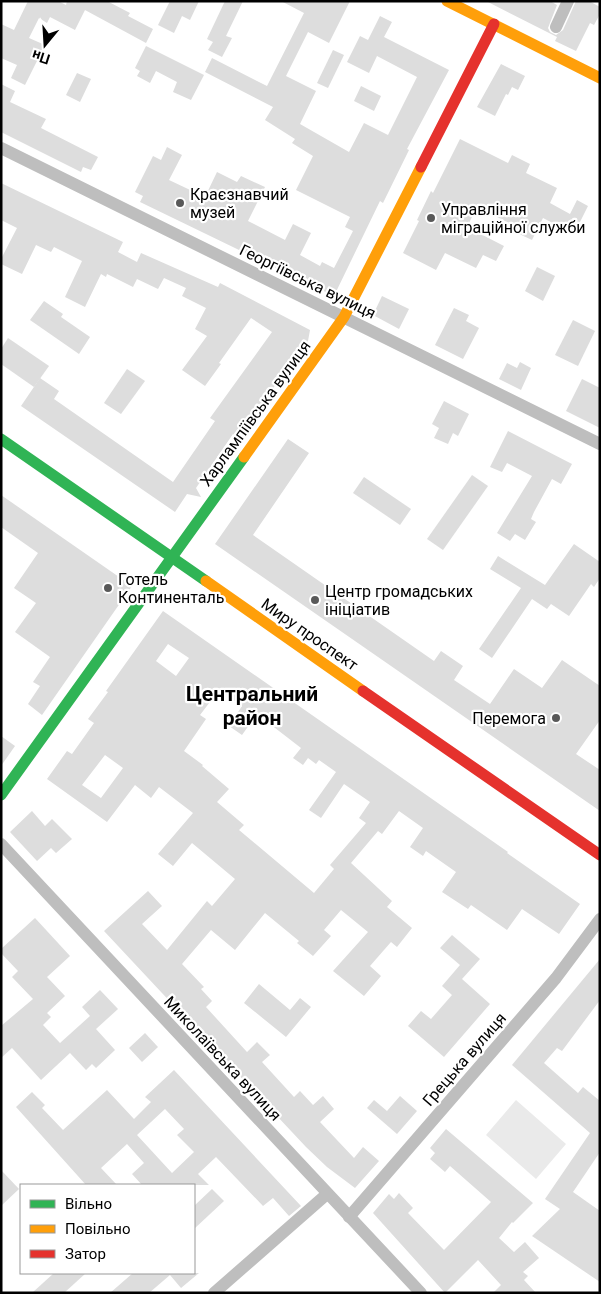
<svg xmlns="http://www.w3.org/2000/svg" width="601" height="1294" font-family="Roboto,sans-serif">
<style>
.green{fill:#eaeaea}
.building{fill:#ddd;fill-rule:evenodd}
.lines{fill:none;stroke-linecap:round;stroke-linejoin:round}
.street{stroke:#bebebe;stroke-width:12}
.fast{stroke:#30b455;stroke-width:11}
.slow{stroke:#ff9f0a;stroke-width:11}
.jam{stroke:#e5322d;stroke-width:11}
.poi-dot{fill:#595959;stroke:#fff;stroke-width:2}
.labels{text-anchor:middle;stroke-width:4.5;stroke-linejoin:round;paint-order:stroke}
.poi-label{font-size:16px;fill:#000;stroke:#fff;text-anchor:start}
.street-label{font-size:16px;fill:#000;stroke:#fff}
.district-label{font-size:21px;font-weight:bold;fill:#000;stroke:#fff}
</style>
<rect width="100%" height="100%" fill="#fff"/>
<!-- green -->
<polygon class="green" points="516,1100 566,1144 536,1179 486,1135"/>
<!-- building -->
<g class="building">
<polygon points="28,1 58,1 66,5 67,1 107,1 130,13 128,16 153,29 146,43 85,10 75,30 50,17 47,23 39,18 29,38 45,45 25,85 11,78 17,65 1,58 1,24 14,30"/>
<polygon points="170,1 199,1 190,20 182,16 174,33 158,25"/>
<polygon points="225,1 243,1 226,36 232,38 222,57 208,50 213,42 207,39"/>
<polygon points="281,1 350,1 329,43 308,32 286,76 316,91 300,124 349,152 364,123 388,135 417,77 377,56 369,73 347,62 360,36 368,40 380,16 392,22 384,37 449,70 407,149 409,150 383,203 380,201 334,296 140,202 143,196 135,192 153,156 161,160 167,147 182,155 169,180 205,197 217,172 237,182 241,176 265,187 248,221 285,240 293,224 311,233 300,255 320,266 322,262 334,268 353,231 345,227 350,217 296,190 313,156 292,143 295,139 265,120 273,107 205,72 212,58 267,86 304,13"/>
<polygon points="486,1 550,1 557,5 548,28 550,32 556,35 563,30 576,1 589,1 600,7 600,14 594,25 590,23 576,51 555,41 557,37"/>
<polygon points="146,46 204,75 191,100 173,92 177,82 156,71 150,83 137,76 140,71 135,68"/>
<polygon points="333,50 344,55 328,88 317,83"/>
<polygon points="501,64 525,76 518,90 512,87 508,95 506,94 495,116 477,107"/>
<polygon points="77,73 91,79 80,102 66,95"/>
<polygon points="1,84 15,91 10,102 46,119 41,128 98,157 91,170 83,167 81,172 1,132"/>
<polygon points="361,86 381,96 374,111 354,101"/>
<polygon points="460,139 508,163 512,155 530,164 526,173 557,188 550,203 570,214 577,200 588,206 574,234 543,218 532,240 504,227 507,222 477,207 467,227 504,246 496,261 483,255 476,268 445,253 436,270 403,253 419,221 417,220 431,191 433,193"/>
<polygon points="1,183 123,242 118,252 137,262 141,253 218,287 220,283 310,330 308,341 237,437 233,434 196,488 201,497 187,494 175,512 21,406 40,378 59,391 54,399 173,482 215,421 210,418 272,332 251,318 219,363 221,364 205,386 182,370 207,336 195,329 206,308 182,296 186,288 164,278 158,289 137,279 133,287 107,274 106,277 101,274 85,307 65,297 82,261 54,247 51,252 36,245 22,274 1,264 1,259 17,228 1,220"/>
<polygon points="537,267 555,276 543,301 525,291"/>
<polygon points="382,296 409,309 399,329 373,315"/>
<polygon points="44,301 63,314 61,317 90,337 79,354 30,320"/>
<polygon points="454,308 469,315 466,321 479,328 463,359 435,345"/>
<polygon points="573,320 595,331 578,366 555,355"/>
<polygon points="8,338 49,366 34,387 1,364 1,349"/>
<polygon points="520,362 531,368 521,390 499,379 507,363 517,368"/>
<polygon points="127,369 145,381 121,414 104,403"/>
<polygon points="582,379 600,388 600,428 566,411"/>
<polygon points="444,401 469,414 458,436 453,433 448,444 434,438 439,428 432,424"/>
<polygon points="508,431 572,464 561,484 552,479 534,512 531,519 536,522 525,540 515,534 510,541 497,533 532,476 507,463 502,472 490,467"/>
<polygon points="288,439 309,453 253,535 434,661 441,651 463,666 454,680 490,704 514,669 542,688 562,660 600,686 600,720 576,754 600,770 600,811 215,544"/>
<polygon points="472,475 488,486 443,550 427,539"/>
<polygon points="364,477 411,509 400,525 353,493"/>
<polygon points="1,495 132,586 42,715 28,704 40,686 33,682 50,657 15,632 36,603 14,588 38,553 1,527"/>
<polygon points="574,544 600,562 600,578 594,587 591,584 569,616 551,604 547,609 532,599 492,658 479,649 521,588 490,569 498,556 545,585"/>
<path d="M163 611 508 852 507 853 580 904 559 934 522 909 507 930 471 905 468 909 442 892 456 872 426 851 423 856 410 847 423 828 399 811 382 834 378 831 351 863 392 901 387 907 412 928 397 947 391 942 370 966 381 976 364 996 333 971 368 932 341 910 324 930 331 936 313 956 297 943 299 941 265 913 235 950 211 930 182 964 204 987 201 989 212 1001 206 1007 247 1052 257 1042 270 1055 262 1062 294 1097 300 1091 313 1105 323 1096 334 1109 320 1122 354 1158 363 1147 379 1161 355 1188 327 1167 306 1147 104 931 148 891 162 906 142 924 167 950 207 901 212 906 235 879 192 843 173 866 158 854 193 813 159 787 151 798 135 785 107 822 47 779 67 751 72 754 94 723 88 719 108 692 106 691ZM168 644 189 658 176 676 156 661ZM221 691 242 706 229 726 242 735 257 714 301 748 293 758 303 765 308 758 316 764 319 760 336 772 309 810 321 818 344 784 370 802 359 818 366 823 330 865 334 869 314 893 239 830 244 825 217 802 229 789 202 766 203 765 184 751 206 719 200 715 213 698 215 699ZM105 755 123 768 101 798 82 785Z"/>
<polygon points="1,736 15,746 1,766"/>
<polygon points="32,811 45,826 52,819 72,839 56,853 51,848 37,861 10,832"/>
<polygon points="35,918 70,956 47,977 65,996 47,1013 51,1017 43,1025 60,1043 90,1016 82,1007 100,990 118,1009 96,1029 115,1050 96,1068 92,1064 86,1070 70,1053 41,1080 12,1048 1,1058 1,1026 33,999 12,977 18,971 1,953 1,949"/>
<polygon points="452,935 480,959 462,979 490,1004 444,1057 408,1026 421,1011 431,1019 452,995 442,986 460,965 440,948"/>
<polygon points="600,959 600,1000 562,1051 557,1048 544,1063 578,1093 583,1087 600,1101 600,1152 573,1192 600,1211 600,1282 532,1236 560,1209 545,1199 590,1133 512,1065"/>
<polygon points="259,984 290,1010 300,998 311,1007 286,1037 244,1003"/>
<polygon points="145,1033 158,1047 142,1062 129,1048"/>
<path d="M174 1070 301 1206 289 1216 273 1198 263 1206 216 1157 198 1174 209 1185H142L132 1174 144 1163 127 1144 101 1168 117 1185H86L16 1107 32 1092 45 1105 42 1108 63 1130 107 1090 134 1119 151 1102 145 1097ZM165 1109 184 1129 177 1135 194 1152 172 1173 137 1135Z"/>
<polygon points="400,1096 417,1111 397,1134 367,1108 374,1100 387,1111"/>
<polygon points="446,1129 533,1203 513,1223 512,1222 499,1238 514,1252 525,1242 539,1258 523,1272 528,1276 524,1280 536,1293 493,1293 501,1285 478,1260 445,1293 373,1213 389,1194 394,1199 399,1193 413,1208 408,1213 444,1250 491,1202 450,1166 445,1172 430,1159 435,1153 430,1148"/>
<polygon points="1,1170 19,1189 1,1206"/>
<polygon points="212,1189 224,1201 194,1229 194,1206"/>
<polygon points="54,1273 86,1273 64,1293 32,1293"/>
<polygon points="133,1273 199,1273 181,1288 170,1275 149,1293 110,1293"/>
</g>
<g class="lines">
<!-- street -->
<g class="street">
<polyline points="556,27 568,1"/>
<polyline points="1,148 600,444"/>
<polyline points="1,844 421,1293"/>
<polyline points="349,1217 556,978 600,919"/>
<polyline points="214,1293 327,1194"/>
</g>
<!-- fast -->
<g class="fast">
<polyline points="1,439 206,581"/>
<polyline points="1,795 244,457"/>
</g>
<!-- slow -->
<g class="slow">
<polyline points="447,1 600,78"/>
<polyline points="244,457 344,317 421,167"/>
<polyline points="206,581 363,691"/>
</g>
<!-- jam -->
<g class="jam">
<polyline points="421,167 494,24"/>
<polyline points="363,691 600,855"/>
</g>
</g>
<!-- markers -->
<g class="poi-dot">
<circle cx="180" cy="203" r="5"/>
<circle cx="431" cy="218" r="5"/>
<circle cx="108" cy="588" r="5"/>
<circle cx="315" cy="600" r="5"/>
<circle cx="556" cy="718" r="5"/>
</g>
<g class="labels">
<!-- poi labels -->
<g class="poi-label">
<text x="190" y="200">Краєзнавчий<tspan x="190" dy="18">музей</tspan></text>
<text x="441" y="215">Управління<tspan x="441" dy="18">міграційної служби</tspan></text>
<text x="118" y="585">Готель<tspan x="118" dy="18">Континенталь</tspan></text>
<text x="325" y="597">Центр громадських<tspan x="325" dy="18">ініціатив</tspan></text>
<text x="546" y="724" text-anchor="end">Перемога</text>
</g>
<!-- street labels -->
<g class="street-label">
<text transform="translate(308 281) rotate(26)" y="6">Георгіївська вулиця</text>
<text transform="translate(255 413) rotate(-54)" y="6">Харлампіївська вулиця</text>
<text transform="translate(310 634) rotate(35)" y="6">Миру проспект</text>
<text transform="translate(223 1058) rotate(47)" y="6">Миколаївська вулиця</text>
<text transform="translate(464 1059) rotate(-49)" y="6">Грецька вулиця</text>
</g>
<!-- district labels -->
<g class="district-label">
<text x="252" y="701">Центральний<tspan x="252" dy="24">район</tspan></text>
</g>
</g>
<!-- border -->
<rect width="601" height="1294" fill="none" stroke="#000000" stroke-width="5"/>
<!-- legend -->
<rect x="20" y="1184" width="175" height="90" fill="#ffffff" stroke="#999999"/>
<rect x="30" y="1200" width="25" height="8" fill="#30b455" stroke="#999999"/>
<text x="65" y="1209" font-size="15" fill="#000000">Вільно</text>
<rect x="30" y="1225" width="25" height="8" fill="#ff9f0a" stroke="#999999"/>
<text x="65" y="1234" font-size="15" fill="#000000">Повільно</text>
<rect x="30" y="1250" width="25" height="8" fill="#e5322d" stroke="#999999"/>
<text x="65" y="1259" font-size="15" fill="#000000">Затор</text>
<!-- north arrow -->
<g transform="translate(45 45) rotate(198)" stroke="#ffffff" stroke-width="4" paint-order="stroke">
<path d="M0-4L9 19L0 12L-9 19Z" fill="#000000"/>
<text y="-8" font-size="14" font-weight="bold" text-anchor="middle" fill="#000000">Пн</text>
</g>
</svg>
